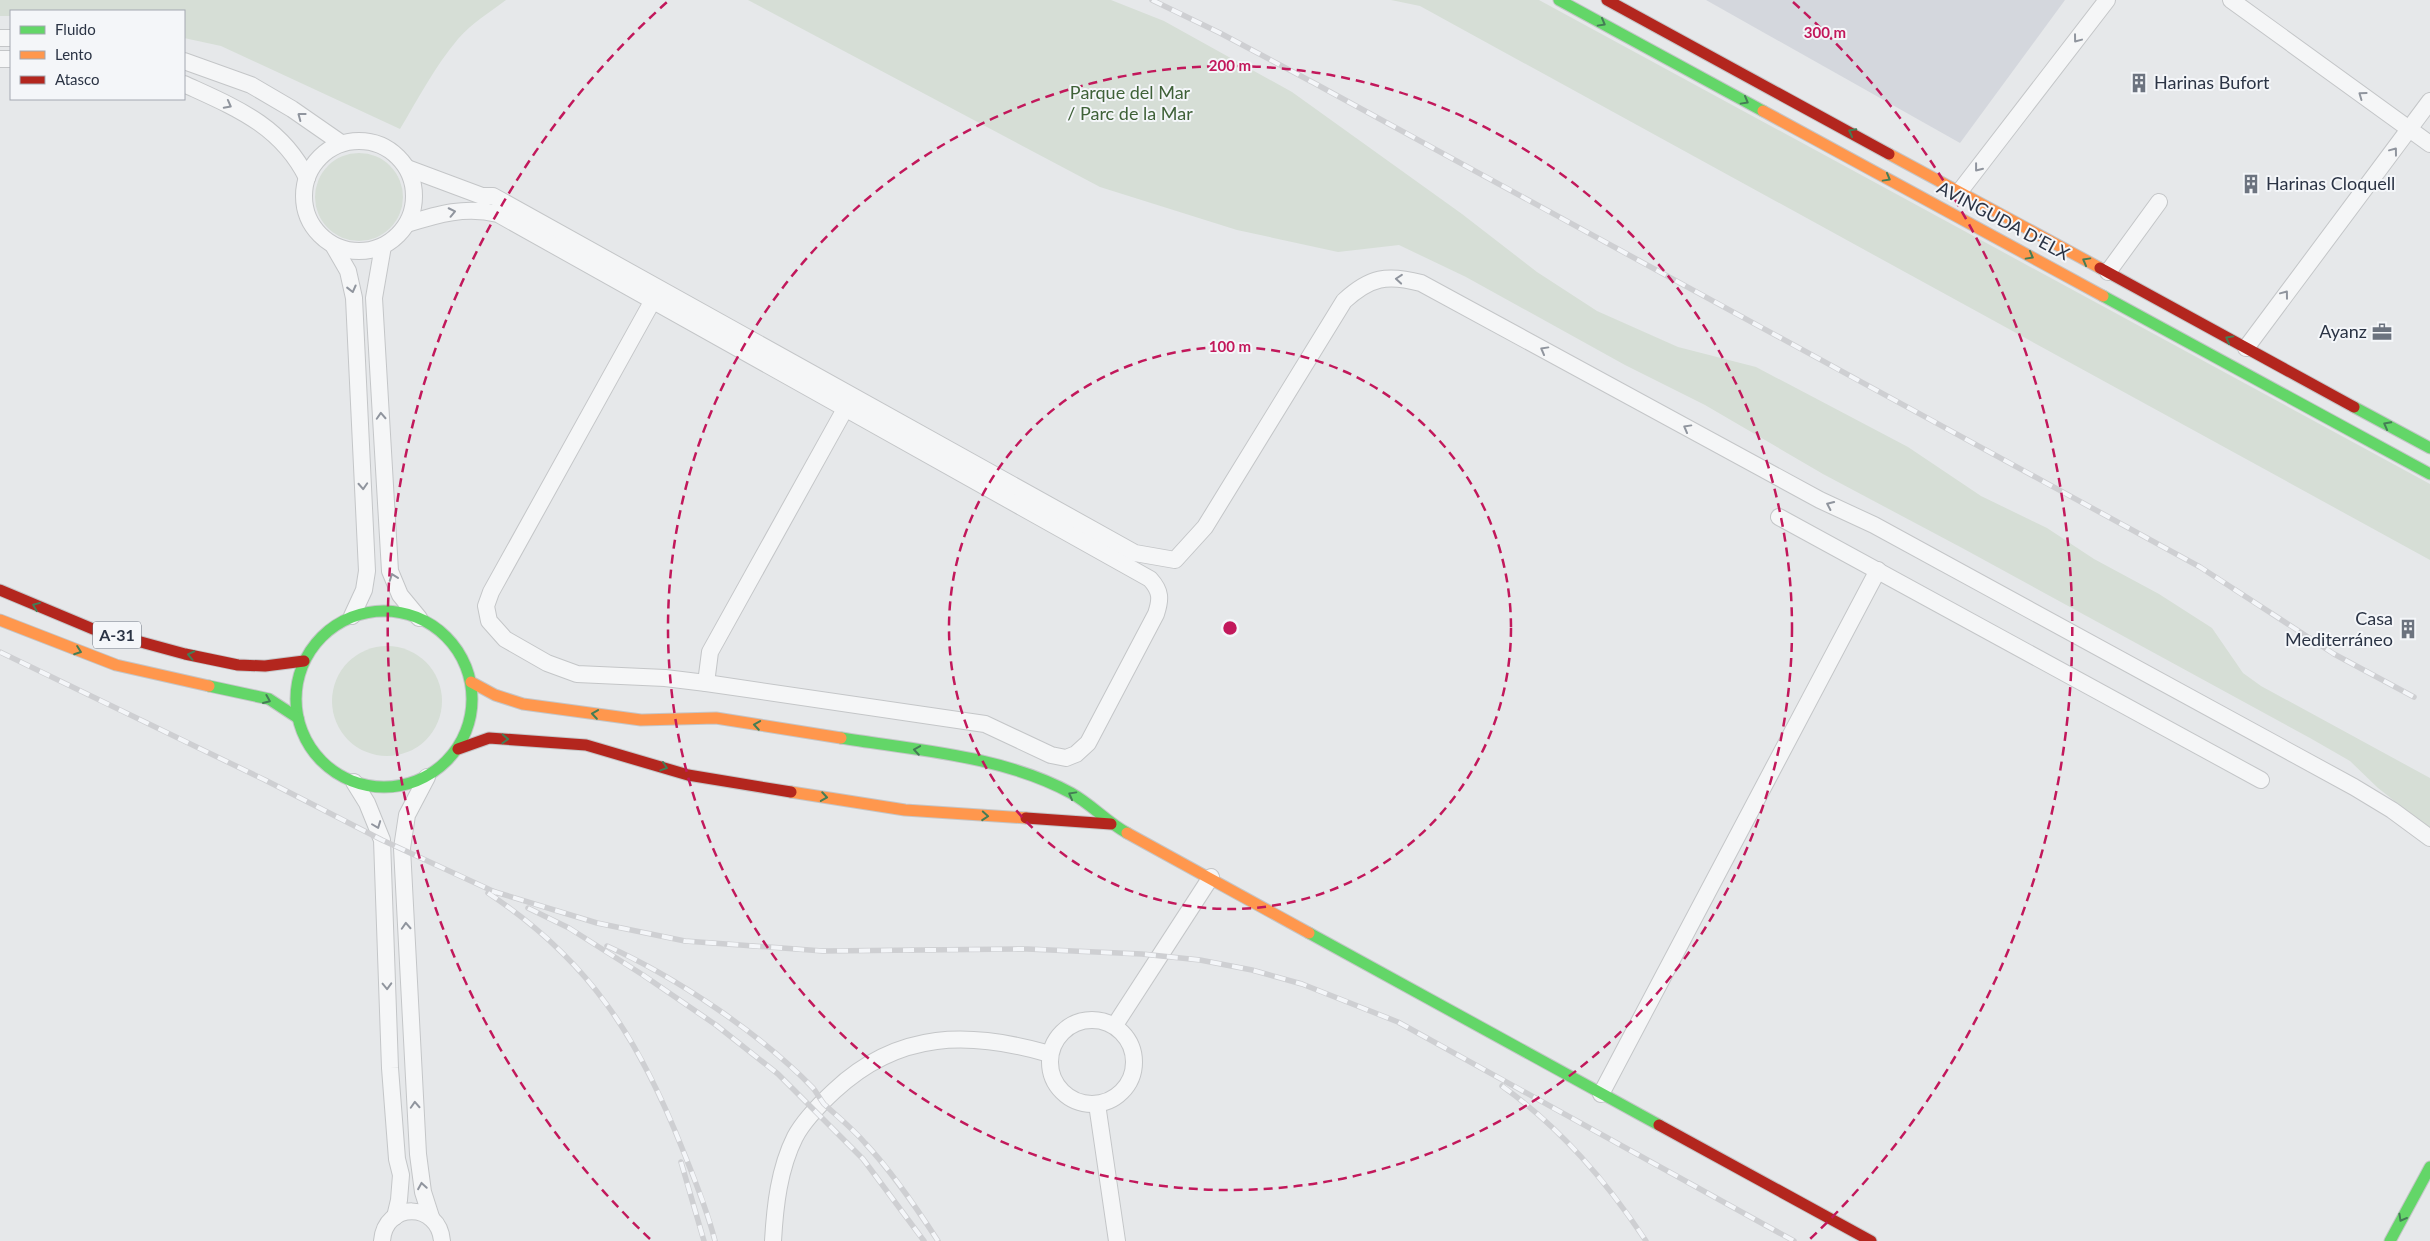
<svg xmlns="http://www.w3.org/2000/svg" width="2430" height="1241" font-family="Lato,sans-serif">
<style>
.built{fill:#d4d7dd}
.green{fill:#d6ded6}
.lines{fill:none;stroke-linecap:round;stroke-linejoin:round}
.street-casing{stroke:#c4c6c8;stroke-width:18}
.fast-casing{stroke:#c4c6c8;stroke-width:13}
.slow-casing{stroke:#c4c6c8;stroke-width:13}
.jam-casing{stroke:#c4c6c8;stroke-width:13}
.street{stroke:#f5f6f7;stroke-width:16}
.fast{stroke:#63d668;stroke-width:11}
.slow{stroke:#ff974d;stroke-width:11}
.jam{stroke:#b3261e;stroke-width:11}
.rail-casing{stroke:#cecfd2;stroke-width:5.5}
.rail{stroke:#f4f6f9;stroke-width:4;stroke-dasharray:11;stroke-linecap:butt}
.oneway{stroke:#447d55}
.oneway2{stroke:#90959e}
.ring{fill:none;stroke:#c2185b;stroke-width:2.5;stroke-dasharray:9 6}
.labels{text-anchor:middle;stroke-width:4;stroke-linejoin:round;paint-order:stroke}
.shield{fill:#f4f6f9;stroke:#676e7b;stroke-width:1}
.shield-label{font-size:16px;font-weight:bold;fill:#2b3445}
.poi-label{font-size:18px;fill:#2b3445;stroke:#f4f6f9;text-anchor:start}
.park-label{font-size:18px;fill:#3f6138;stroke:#f4f6f9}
.street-label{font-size:18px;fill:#2b3445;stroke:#f4f6f9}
.centre{fill:#c2185b;stroke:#f4f6f9;stroke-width:2.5}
.ring-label{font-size:15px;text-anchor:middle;font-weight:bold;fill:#c2185b;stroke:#f4f6f9;stroke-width:4;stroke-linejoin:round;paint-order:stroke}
</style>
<rect width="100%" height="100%" fill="#e6e8ea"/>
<!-- built -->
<polygon class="built" points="1706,0 2065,0 1960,143"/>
<!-- green -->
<g class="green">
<path d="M0 0H506C490 12 472 23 458 39 435 66 418 99 400 129L221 46 184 38V11H11V16H0Z"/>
<polygon points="748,0 1111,0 1164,21 1292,92 1462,214 1537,272 1597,311 1678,347 1756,367 1908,447 1981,496 2047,528 2094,559 2159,594 2212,628 2243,673 2261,686 2430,778 2430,829 2378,788 2350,761 2310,738 1964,549 1823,474 1705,405 1625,365 1466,277 1399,245 1338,252 1237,230 1100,187"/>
<polygon points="1391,0 1539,0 2430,484 2430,560 1420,6"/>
<circle cx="359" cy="197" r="44"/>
<circle cx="387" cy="701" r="55"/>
</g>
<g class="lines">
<defs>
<g id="street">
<polyline points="2231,0 2430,144"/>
<polyline points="0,38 11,38"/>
<polyline points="0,59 11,59"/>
<polyline points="184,61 251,85 292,109 341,143"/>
<path d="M184 84C234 107 281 125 307 178"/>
<circle cx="359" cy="196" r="55"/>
<path d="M407 168 482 196H493L1135 553 1175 560 1205 527 1344 301C1370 277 1387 274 1421 283L1820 500 1874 525 2354 787 2392 810 2430 838"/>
<polyline points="1960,191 2107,0"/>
<path d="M407 224C438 214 466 206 498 214L1150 579C1161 591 1161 599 1156 614L1088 743 1076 754 1066 758 1051 755 985 724 706 683 665 678 577 674 547 663 505 639 489 621 486 606 491 592 652 302"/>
<polyline points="333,245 348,271 354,298 367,571 364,590 352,616"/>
<polyline points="383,246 374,298 390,571 400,595 419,618"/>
<polyline points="2108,272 2159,202"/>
<polyline points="2246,348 2430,101"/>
<polyline points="1779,517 2261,780"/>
<polyline points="706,683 710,652 845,409"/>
<polyline points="427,777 407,815 402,848 418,1154 423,1192 431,1217"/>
<polyline points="354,782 367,803 382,840 390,1068 397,1159 401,1175 399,1200 395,1217"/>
<circle cx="1092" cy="1062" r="42"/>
<polyline points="1115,1025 1211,877"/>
<polyline points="1601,1094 1878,570"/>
<polyline points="1097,1104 1117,1241"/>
<path d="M382 1241C385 1201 439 1202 442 1241"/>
<path d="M773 1241C775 1206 779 1169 795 1137 804 1120 820 1104 834 1091 899 1030 970 1031 1050 1054"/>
</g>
<g id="fast">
<polyline points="1559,0 1763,111"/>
<polyline points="2103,296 2430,474"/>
<polyline points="2354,407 2430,448"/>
<circle cx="384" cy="699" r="88"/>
<polyline points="209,686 269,699 298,718"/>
<path d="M841 738C915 750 1004 756 1071 793 1091 804 1107 822 1127 833"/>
<polyline points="1309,933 1659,1125"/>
<polyline points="2390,1241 2430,1167"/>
</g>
<g id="slow">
<polyline points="1763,111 2103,296"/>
<polyline points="1889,154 2100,268"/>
<polyline points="0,620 116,665 209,686"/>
<polyline points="471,682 495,695 523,704 641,720 716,718 841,738"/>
<polyline points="791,792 905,810 1026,818"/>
<polyline points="1127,833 1309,933"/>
</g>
<g id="jam">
<polyline points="1607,0 1889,154"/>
<polyline points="2100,268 2354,407"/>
<polyline points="0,590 93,629 185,654 238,665 265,666 304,661"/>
<polyline points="458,749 489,738 586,745 688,775 791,792"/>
<polyline points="1026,818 1111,824"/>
<polyline points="1659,1125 1871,1241"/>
</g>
</defs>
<!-- street casing -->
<use href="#street" class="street-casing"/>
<!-- fast casing -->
<use href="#fast" class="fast-casing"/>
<!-- slow casing -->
<use href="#slow" class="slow-casing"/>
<!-- jam casing -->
<use href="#jam" class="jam-casing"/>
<!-- street -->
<use href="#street" class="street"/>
<!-- fast -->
<use href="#fast" class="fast"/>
<!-- slow -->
<use href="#slow" class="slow"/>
<!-- jam -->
<use href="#jam" class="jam"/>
<defs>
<g id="rail">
<polyline points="1152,0 1220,33 1314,83 2200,567 2334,654 2414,697"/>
<polyline points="0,652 265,780 382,840 497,893"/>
<polyline points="492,891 597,923 685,941 823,951 1027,949 1142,954 1200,960 1252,970 1302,984 1398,1022 1794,1241"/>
<path d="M488 893C589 960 638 1037 682 1148 694 1178 707 1209 715 1241"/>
<polyline points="528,908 569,928 643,975 716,1025 778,1074 863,1159 924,1241"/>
<path d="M607 946C676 977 761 1034 813 1088 817 1093 820 1099 824 1104 838 1117 853 1129 865 1143 893 1173 916 1207 938 1241"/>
<path d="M1502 1086C1561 1128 1606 1181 1646 1241"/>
<polyline points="681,1162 704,1241"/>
</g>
</defs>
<!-- rail casing -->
<use href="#rail" class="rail-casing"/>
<!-- rail -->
<use href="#rail" class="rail"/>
</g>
<!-- one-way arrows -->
<defs><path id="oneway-chevron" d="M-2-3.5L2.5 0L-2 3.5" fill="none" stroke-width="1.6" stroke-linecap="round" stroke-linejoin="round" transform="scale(1.25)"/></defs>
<g class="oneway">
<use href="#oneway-chevron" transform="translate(1602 23) rotate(29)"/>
<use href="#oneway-chevron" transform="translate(1745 101) rotate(29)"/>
<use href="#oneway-chevron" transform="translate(1852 132) rotate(-152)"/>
<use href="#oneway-chevron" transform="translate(1887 178) rotate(29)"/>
<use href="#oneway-chevron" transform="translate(2030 256) rotate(29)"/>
<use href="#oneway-chevron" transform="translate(2086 261) rotate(-151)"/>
<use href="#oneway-chevron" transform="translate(2229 339) rotate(-151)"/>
<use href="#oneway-chevron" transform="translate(2387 425) rotate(-152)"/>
<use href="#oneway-chevron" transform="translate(36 606) rotate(-158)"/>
<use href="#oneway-chevron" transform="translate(78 651) rotate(20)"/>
<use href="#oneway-chevron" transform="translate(191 655) rotate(-168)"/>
<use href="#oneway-chevron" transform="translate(267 700) rotate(23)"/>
<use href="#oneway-chevron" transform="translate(595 714) rotate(-172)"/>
<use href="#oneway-chevron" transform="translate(757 725) rotate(-171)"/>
<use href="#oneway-chevron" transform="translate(505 739) rotate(2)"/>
<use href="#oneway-chevron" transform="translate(917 750) rotate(-171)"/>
<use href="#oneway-chevron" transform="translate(664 767) rotate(18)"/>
<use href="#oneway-chevron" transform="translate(1072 795) rotate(-151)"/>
<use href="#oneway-chevron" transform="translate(824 797) rotate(9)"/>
<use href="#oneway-chevron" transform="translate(985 816) rotate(4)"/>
<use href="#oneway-chevron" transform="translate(2402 1218) rotate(119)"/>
</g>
<g class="oneway2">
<use href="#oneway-chevron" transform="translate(2077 39) rotate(127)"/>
<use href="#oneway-chevron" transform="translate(2362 95) rotate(-144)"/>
<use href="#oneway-chevron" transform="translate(228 105) rotate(28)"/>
<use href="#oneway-chevron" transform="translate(301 116) rotate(-143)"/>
<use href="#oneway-chevron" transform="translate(2394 151) rotate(-53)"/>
<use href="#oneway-chevron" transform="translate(1978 168) rotate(128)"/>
<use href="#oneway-chevron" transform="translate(452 212) rotate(-12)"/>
<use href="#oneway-chevron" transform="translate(1399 279) rotate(-175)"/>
<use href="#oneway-chevron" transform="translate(352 289) rotate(76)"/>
<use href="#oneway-chevron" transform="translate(2285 294) rotate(-53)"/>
<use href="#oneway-chevron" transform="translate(1544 350) rotate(-151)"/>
<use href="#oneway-chevron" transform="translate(381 416) rotate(-93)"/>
<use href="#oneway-chevron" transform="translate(1687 428) rotate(-151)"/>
<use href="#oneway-chevron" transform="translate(363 486) rotate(87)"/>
<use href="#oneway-chevron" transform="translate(1830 505) rotate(-155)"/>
<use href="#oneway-chevron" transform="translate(393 577) rotate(-110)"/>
<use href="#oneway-chevron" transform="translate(377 825) rotate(69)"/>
<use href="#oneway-chevron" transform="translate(406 926) rotate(-93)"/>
<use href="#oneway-chevron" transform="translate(387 986) rotate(88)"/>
<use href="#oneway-chevron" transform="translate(415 1105) rotate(-93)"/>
<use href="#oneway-chevron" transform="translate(422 1186) rotate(-99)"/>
</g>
<!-- distance rings -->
<g class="ring">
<circle cx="1230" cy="628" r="281"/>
<circle cx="1230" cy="628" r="562"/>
<path d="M650 1239A842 842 0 0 1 667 2M1793 2A842 842 0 0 1 1810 1239"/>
</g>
<!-- icons -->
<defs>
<symbol id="building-bare" viewBox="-9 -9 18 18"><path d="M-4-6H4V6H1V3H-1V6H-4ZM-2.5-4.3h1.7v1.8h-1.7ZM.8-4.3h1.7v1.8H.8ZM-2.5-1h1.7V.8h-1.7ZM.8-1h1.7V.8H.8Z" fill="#6c737f" stroke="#f4f6f9" stroke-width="2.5" paint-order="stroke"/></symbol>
<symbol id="office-bare" viewBox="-9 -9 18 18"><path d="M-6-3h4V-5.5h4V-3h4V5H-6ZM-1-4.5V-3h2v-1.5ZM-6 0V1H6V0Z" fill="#6c737f" stroke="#f4f6f9" stroke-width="2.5" paint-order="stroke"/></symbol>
</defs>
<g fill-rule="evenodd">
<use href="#building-bare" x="2125" y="69" width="28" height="28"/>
<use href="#building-bare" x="2237" y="170" width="28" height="28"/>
<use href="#office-bare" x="2368" y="318" width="28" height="28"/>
<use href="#building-bare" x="2394" y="615" width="28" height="28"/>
</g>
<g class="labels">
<!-- shield labels -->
<rect class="shield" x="93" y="621.5" width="48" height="27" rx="4"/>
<g class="shield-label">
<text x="117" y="641">A-31</text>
</g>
<!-- poi labels -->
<g class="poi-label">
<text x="2154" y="89">Harinas Bufort</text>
<text x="2266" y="190">Harinas Cloquell</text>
<text x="2367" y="338" text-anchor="end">Ayanz</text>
<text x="2393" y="625" text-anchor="end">Casa<tspan x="2393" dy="21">Mediterráneo</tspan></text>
</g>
<!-- park labels -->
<g class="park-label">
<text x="1130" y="99">Parque del Mar<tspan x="1130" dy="21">/ Parc de la Mar</tspan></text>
</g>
<!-- street labels -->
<g class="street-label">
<text transform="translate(2003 221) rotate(28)" y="6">AVINGUDA D'ELX</text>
</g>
</g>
<circle cx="1230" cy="628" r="8" class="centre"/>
<g class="ring-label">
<text x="1825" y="38">300 m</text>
<text x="1230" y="71">200 m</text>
<text x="1230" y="352">100 m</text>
</g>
<!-- legend -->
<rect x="10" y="10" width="175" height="90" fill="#f4f6f9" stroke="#a4a8b1"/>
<rect x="20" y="26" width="25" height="8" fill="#63d668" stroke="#a4a8b1"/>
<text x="55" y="35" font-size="15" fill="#2b3445">Fluido</text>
<rect x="20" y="51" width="25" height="8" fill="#ff974d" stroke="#a4a8b1"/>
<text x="55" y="60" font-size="15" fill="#2b3445">Lento</text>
<rect x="20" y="76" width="25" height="8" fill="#b3261e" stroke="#a4a8b1"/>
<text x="55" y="85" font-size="15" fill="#2b3445">Atasco</text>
</svg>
